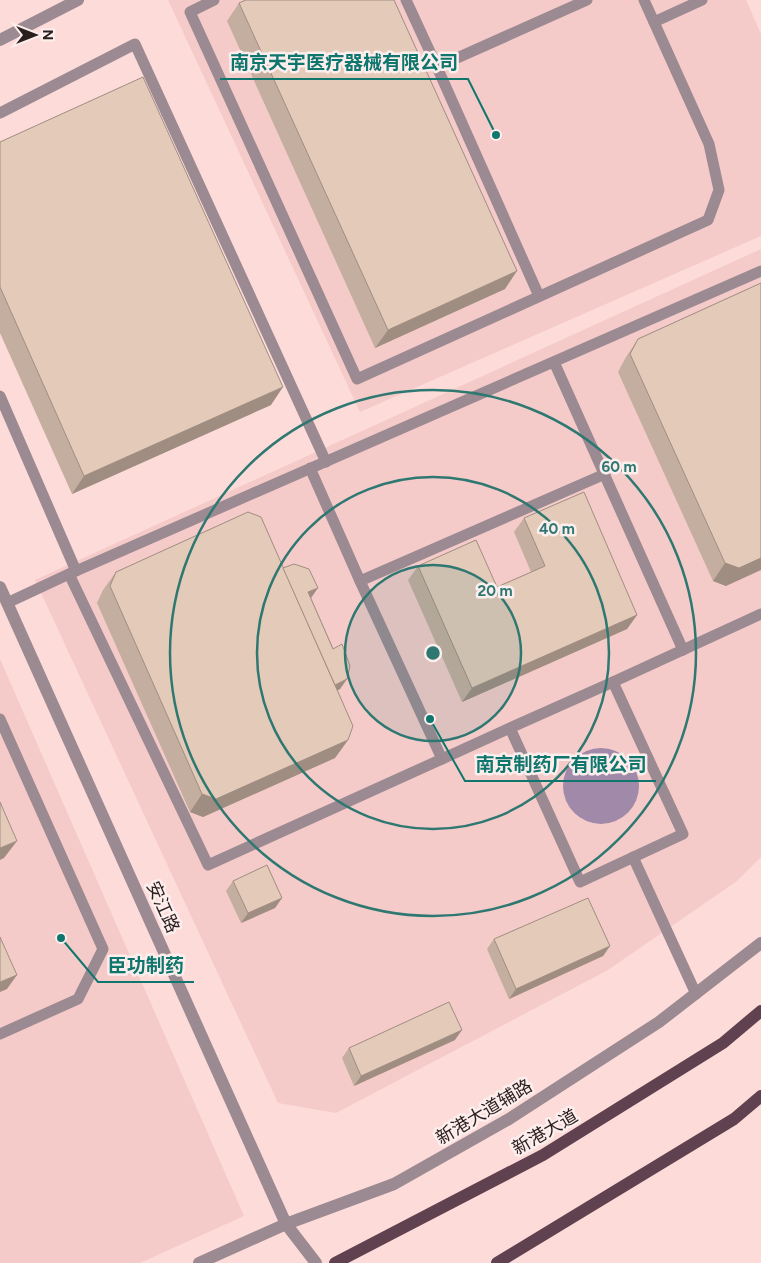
<svg xmlns="http://www.w3.org/2000/svg" width="761" height="1263" font-family="Figtree,'Noto Sans SC',sans-serif">
<style>
.built{fill:#f5cbc9}
.water{fill:#a089a9}
.lines{fill:none;stroke-linecap:round;stroke-linejoin:round}
.lane{stroke:#9c8a92;stroke-width:11}
.street{stroke:#9c8a92;stroke-width:12}
.primary{stroke:#5f414f;stroke-width:12}
.wall{fill:#c4ae9f}
.shaded-wall{fill:#a08d82}
.building{fill:#e4cab9;stroke:#a08d82}
.ring{fill:none;stroke:#2f7872;stroke-width:2.5}
.labels{text-anchor:middle;stroke-width:5;stroke-linejoin:round;paint-order:stroke}
.street-label{font-size:18px;fill:#2b1f1e;stroke:#fceeed}
.centre{fill:#2f7872;stroke:#fceeed;stroke-width:2.5}
.ring-label{font-size:15px;text-anchor:middle;font-weight:bold;fill:#2f7872;stroke:#fceeed;stroke-width:5;stroke-linejoin:round;paint-order:stroke}
.leader{fill:none;stroke:#0f766e;stroke-width:2}
.callout-dot{fill:#0f766e;stroke:#fceeed;stroke-width:2}
.callout-label{font-size:19px;text-anchor:middle;font-weight:bold;fill:#0f766e;stroke:#fceeed;stroke-width:5;stroke-linejoin:round;paint-order:stroke}
</style>
<rect width="100%" height="100%" fill="#fddbd9"/>
<!-- built -->
<g class="built">
<polygon points="168,0 746,0 761,34 761,236 360,412"/>
<polygon points="761,249 761,857 737,881 608,970 336,1113 278,1103 35,580"/>
<polygon points="0,659 244,1216 140,1263 0,1263"/>
</g>
<!-- water -->
<circle class="water" cx="601" cy="786" r="38"/>
<g class="lines">
<!-- lane -->
<g class="lane">
<polyline points="214,0 190,12 357,379 708,220 719,190 709,144 644,0"/>
<polyline points="406,0 437,67"/>
<polyline points="654,22 702,0"/>
<polyline points="0,113 135,44 326,462"/>
<polyline points="539,296 437,67 587,0"/>
<polyline points="554,362 683,650"/>
<polyline points="0,396 76,571"/>
<polyline points="310,468 360,581 442,759 208,865 69,574 761,271"/>
<polyline points="360,581 605,474"/>
<polyline points="7,603 69,574"/>
<polygon points="613,682 683,834 580,882 510,728"/>
<polyline points="613,682 761,614"/>
<polyline points="0,719 103,949 78,999 0,1034"/>
<polyline points="442,759 510,728"/>
<polyline points="633,857 696,994"/>
</g>
<!-- street -->
<g class="street">
<polyline points="0,40 78,0"/>
<polyline points="0,587 286,1224 316,1263"/>
<polyline points="199,1263 286,1224 394,1184 509,1119 659,1022 761,943"/>
</g>
<!-- primary -->
<g class="primary">
<polyline points="335,1263 543,1155 723,1043 761,1011"/>
<polyline points="497,1263 734,1119 761,1096"/>
</g>
</g>
<!-- wall -->
<g class="wall">
<polygon points="239,3 505,289 375,348 227,21"/>
<polygon points="0,142 271,405 72,494 0,333"/>
<polygon points="761,283 726,586 713,581 618,372 626,357 638,339"/>
<polygon points="524,518 637,615 627,629 462,702 408,580 418,566 497,587 531,572 514,532"/>
<polygon points="283,568 311,598 347,679 340,689 337,690 348,740 335,758 203,817 190,812 97,603 103,590 116,572"/>
<polygon points="233,881 282,898 275,908 241,923 226,891"/>
<polygon points="494,939 610,946 603,956 509,999 487,949"/>
<polygon points="455,1040 354,1086 342,1058 349,1048"/>
</g>
<!-- shaded-wall -->
<g class="shaded-wall">
<polygon points="517,271 505,289 375,348 388,330"/>
<polygon points="283,387 271,405 72,494 84,476"/>
<polygon points="761,558 761,570 726,586 713,581 725,563"/>
<polygon points="318,588 311,598 308,592"/>
<polygon points="637,615 627,629 462,702 472,688"/>
<polygon points="347,679 340,689 321,699 328,689"/>
<polygon points="348,740 335,758 203,817 190,812 202,794"/>
<polygon points="17,841 4,858 0,860 0,848"/>
<polygon points="282,898 275,908 241,923 248,913"/>
<polygon points="610,946 603,956 509,999 516,989"/>
<polygon points="17,975 7,989 0,992 0,982"/>
<polygon points="462,1030 455,1040 354,1086 361,1076"/>
</g>
<!-- building -->
<g class="building">
<polygon points="246,0 394,0 517,271 388,330 239,3"/>
<polygon points="143,77 283,387 84,476 0,287 0,142"/>
<polygon points="761,283 761,558 739,568 725,563 630,354 638,339"/>
<polygon points="584,492 637,615 472,688 418,566 476,540 497,587 545,566 524,518"/>
<polygon points="248,512 261,517 353,726 348,740 216,799 202,794 110,586 116,572"/>
<polygon points="294,564 309,569 318,588 308,592 333,649 342,644 350,666 347,679 335,685 283,568"/>
<polygon points="0,802 17,841 0,848"/>
<polygon points="267,865 282,898 248,913 233,881"/>
<polygon points="588,898 610,946 516,989 494,939"/>
<polygon points="0,937 17,975 0,982"/>
<polygon points="449,1002 462,1030 361,1076 349,1048"/>
</g>
<!-- distance rings -->
<circle cx="433" cy="653" r="88" fill="#2f7872" fill-opacity=".12"/>
<g class="ring">
<circle cx="433" cy="653" r="88"/>
<circle cx="433" cy="653" r="176"/>
<circle cx="433" cy="653" r="263"/>
</g>
<g class="labels">
<!-- street labels -->
<g class="street-label">
<text transform="translate(163 907) rotate(66)" y="6">安江路</text>
<text transform="translate(484 1112) rotate(-31)" y="6">新港大道辅路</text>
<text transform="translate(545 1132) rotate(-30)" y="6">新港大道</text>
</g>
</g>
<circle cx="433" cy="653" r="8" class="centre"/>
<g class="ring-label">
<text x="619" y="472">60 m</text>
<text x="557" y="534">40 m</text>
<text x="495" y="596">20 m</text>
</g>
<!-- callouts -->
<path class="leader" d="M496 135L468 79H220M430 719L465 781H656M61 938L98 982H194"/>
<g class="callout-dot">
<circle cx="496" cy="135" r="5"/>
<circle cx="430" cy="719" r="5"/>
<circle cx="61" cy="938" r="5"/>
</g>
<g class="callout-label">
<text x="344" y="69">南京天宇医疗器械有限公司</text>
<text x="561" y="771">南京制药厂有限公司</text>
<text x="146" y="972">臣功制药</text>
</g>
<!-- north arrow -->
<g transform="translate(35 35) rotate(90)" stroke="#fceeed" stroke-width="4" paint-order="stroke">
<path d="M0-4L9 19L0 12L-9 19Z" fill="#2b1f1e"/>
<text y="-8" font-size="14" font-weight="bold" text-anchor="middle" fill="#2b1f1e">N</text>
</g>
</svg>
